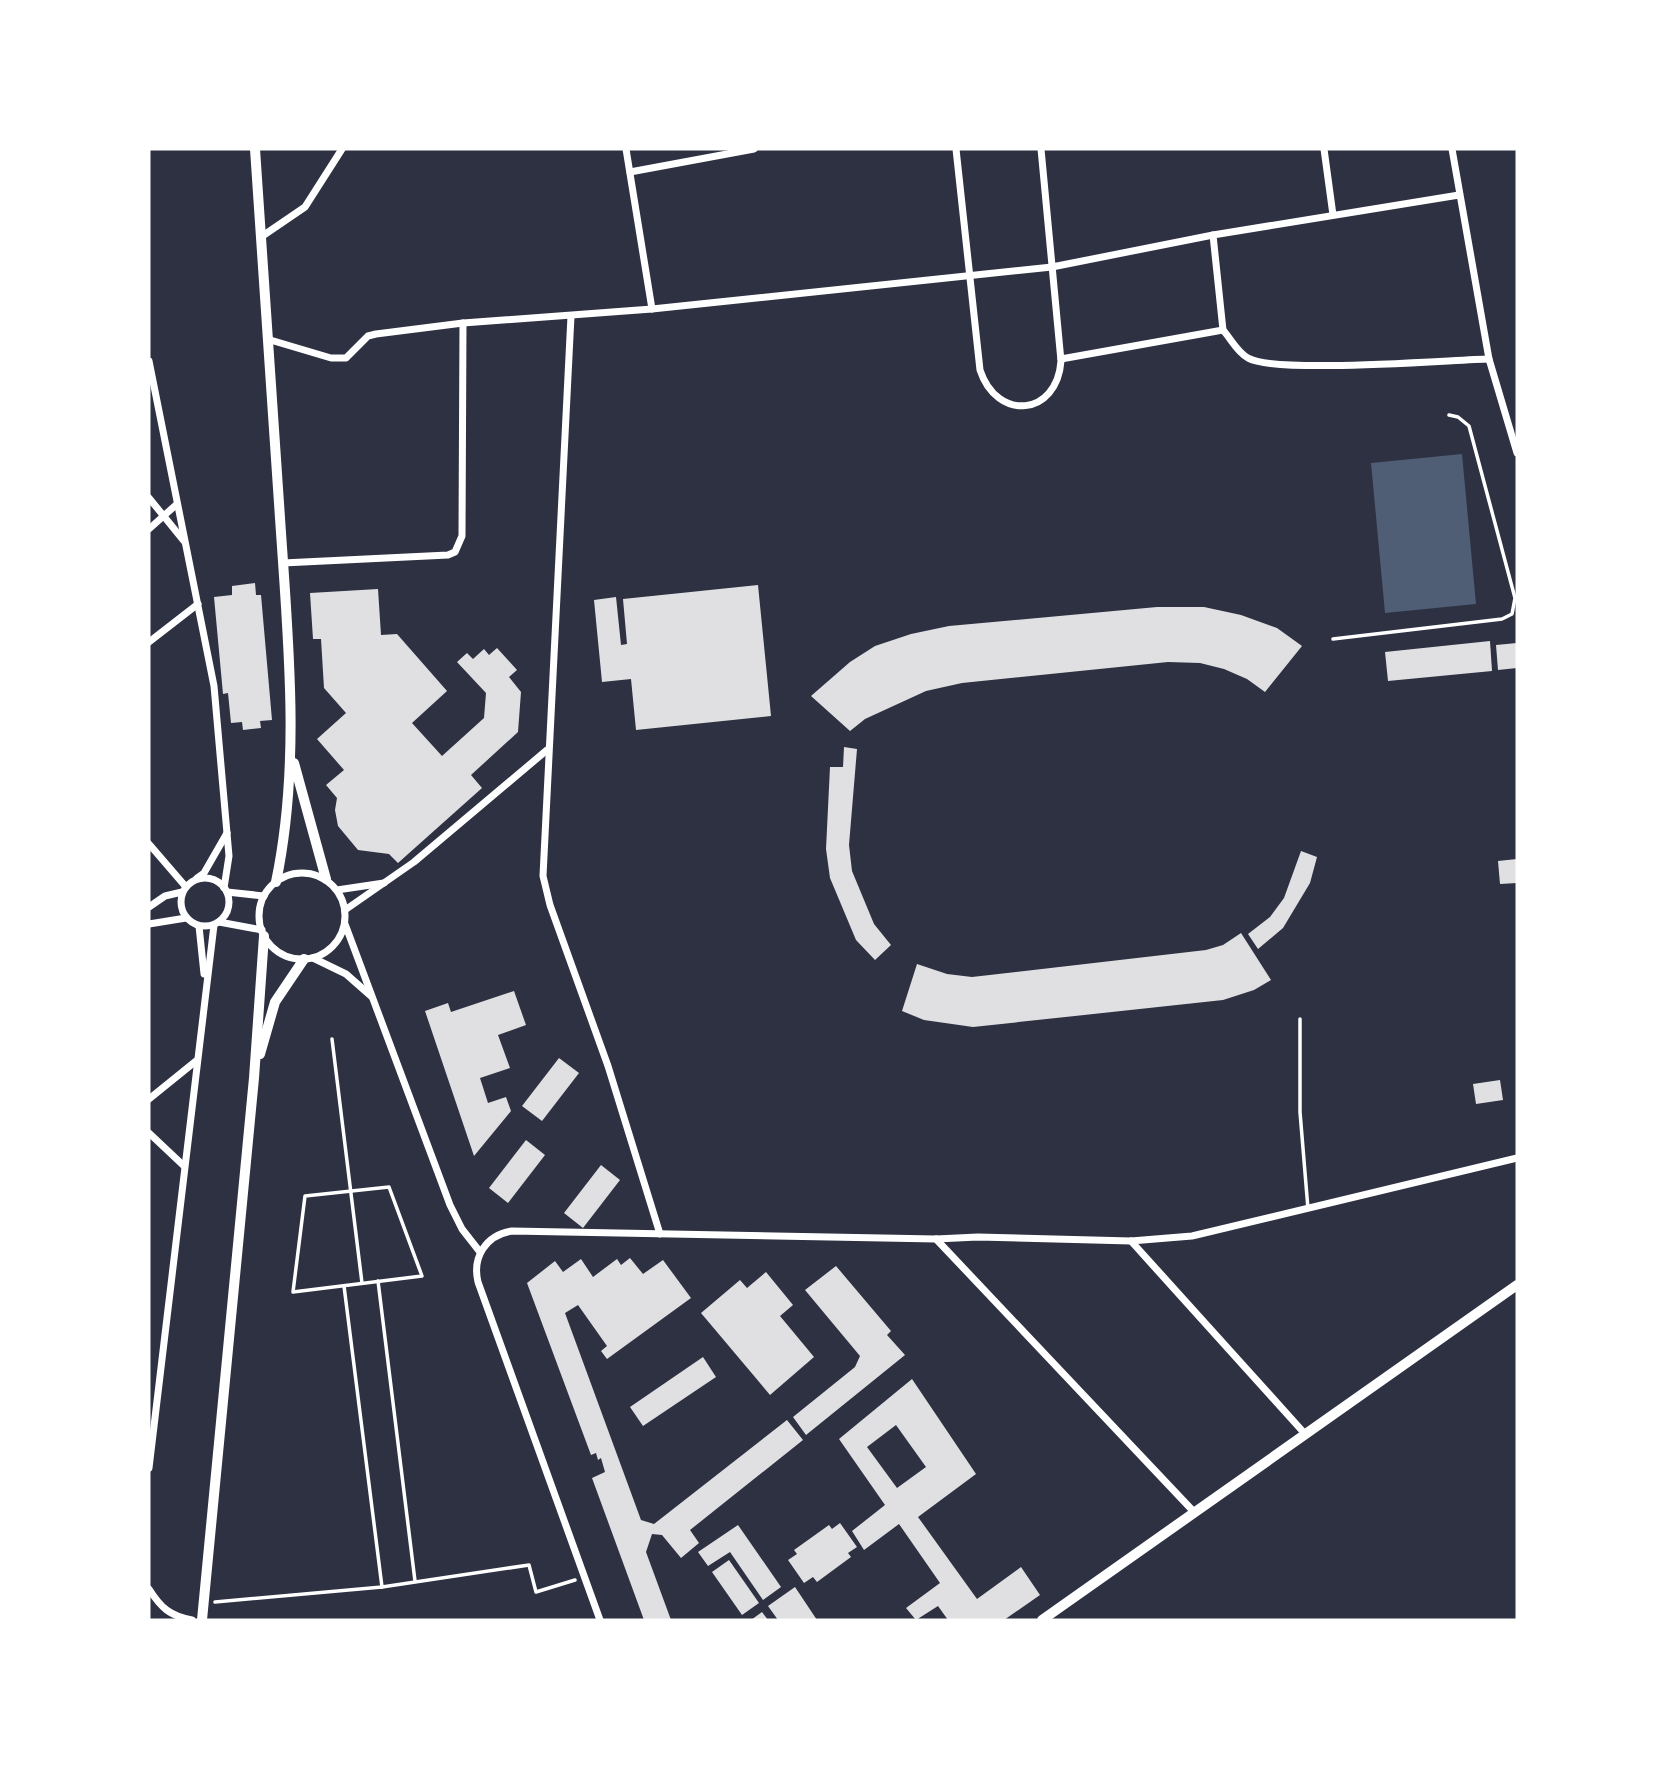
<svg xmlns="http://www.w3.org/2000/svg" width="1666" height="1769" font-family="'Fira Sans',sans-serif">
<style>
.water{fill:#4f5d75}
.building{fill:#e0e0e3;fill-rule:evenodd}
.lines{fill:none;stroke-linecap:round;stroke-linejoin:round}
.path{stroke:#fff;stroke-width:3.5}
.service{stroke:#fff;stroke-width:3.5}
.minor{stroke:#fff;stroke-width:7}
.tertiary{stroke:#fff;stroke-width:10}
.secondary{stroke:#fff;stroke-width:10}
</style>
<rect width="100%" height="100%" fill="#2d3142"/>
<!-- water -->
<polygon class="water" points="1462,454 1476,604 1385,613 1371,463"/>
<!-- building -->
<g class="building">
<polygon points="255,583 256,595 261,595 272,720 260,721 261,728 243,730 242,722 231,723 228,693 223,694 214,597 232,595 232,586"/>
<polygon points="758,585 771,716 636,730 631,679 602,682 594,600 616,597 621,645 627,644 623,599"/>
<polygon points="378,589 381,635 397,634 447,691 412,723 442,756 484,718 486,693 457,662 467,653 473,659 484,649 489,655 497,648 517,670 509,677 521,692 518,732 471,775 482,788 398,863 389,854 358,850 338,826 335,810 337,798 326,785 344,770 317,739 346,713 324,688 321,639 313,639 310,593"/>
<polygon points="1157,607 1204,607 1241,615 1277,628 1302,646 1265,692 1247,679 1224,669 1200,663 1168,662 962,683 926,691 865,719 850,731 811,696 850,662 875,646 911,634 949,626"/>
<polygon points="1490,641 1492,671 1388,681 1385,652"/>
<polygon points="1517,643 1517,668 1498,670 1496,645"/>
<polygon points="844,747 857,749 849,845 852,871 874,924 891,945 875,960 856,940 830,878 826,849 830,767 843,767"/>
<polygon points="1301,851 1317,857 1310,883 1283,928 1258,949 1248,934 1270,917 1284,898"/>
<polygon points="1517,859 1517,883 1500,884 1498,861"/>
<polygon points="1241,933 1271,980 1254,990 1223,1000 973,1027 924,1020 902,1011 917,964 947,974 972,977 1206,950 1223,945"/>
<polygon points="514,991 526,1025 498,1035 510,1068 480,1078 488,1103 506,1097 511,1111 474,1156 425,1011 448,1003 451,1012"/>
<polygon points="559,1058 579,1073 542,1121 522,1106"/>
<polygon points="1500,1080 1503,1100 1476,1104 1473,1084"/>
<polygon points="526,1140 545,1155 508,1203 489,1188"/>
<polygon points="601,1165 620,1180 583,1228 564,1213"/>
<polygon points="630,1258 643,1274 663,1260 691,1298 607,1359 601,1351 607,1346 578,1305 565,1313 641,1520 654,1524 787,1420 803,1440 690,1530 699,1543 681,1558 662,1535 652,1534 646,1552 671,1620 644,1620 592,1478 605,1472 601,1458 598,1460 596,1453 591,1455 527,1283 555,1261 563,1272 581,1259 593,1277 617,1259 621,1265"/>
<polygon points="836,1266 891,1331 887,1335 905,1355 806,1435 793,1417 855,1367 860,1356 805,1290"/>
<polygon points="766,1272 793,1305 780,1316 814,1357 770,1395 701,1313 740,1280 747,1288"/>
<polygon points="703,1357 716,1377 643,1426 630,1407"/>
<path d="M912 1379 976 1474 918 1517 977 1599 1021 1567 1040 1595 1004 1620H948L938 1606 916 1620 906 1608 940 1583 899 1524 864 1550 852 1531 885 1505 839 1439ZM896 1425 926 1467 897 1488 867 1447Z"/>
<polygon points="840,1523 857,1547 848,1553 851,1557 817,1582 813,1577 804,1583 788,1560 797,1554 794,1550 829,1525 832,1529"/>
<polygon points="738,1525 781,1587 763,1600 730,1552 708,1566 698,1552"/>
<polygon points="729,1560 759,1603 742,1615 712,1572"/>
<polygon points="795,1587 817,1620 778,1620 768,1606"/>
<polygon points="762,1612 768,1620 751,1620"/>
</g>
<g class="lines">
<!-- path -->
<g class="path">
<polyline points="332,1039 362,1283"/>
<polygon points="389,1187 422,1276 293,1292 305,1196"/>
<polyline points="378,1281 415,1581"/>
<polyline points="344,1286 382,1587"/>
<polyline points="215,1602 382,1587 529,1565 536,1592 575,1580"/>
</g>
<!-- service -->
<g class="service">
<polyline points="1333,639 1502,619 1512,614 1515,598 1469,426 1458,417 1449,415"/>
<polyline points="1300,1019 1300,1112 1308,1209"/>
</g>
<!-- minor -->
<g class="minor">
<polyline points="626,149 652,309"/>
<path d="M956 149 980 370C997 422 1057 416 1061 361L1041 149"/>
<polyline points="1324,149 1333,215"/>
<polyline points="1452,149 1489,359 1517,453"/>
<polyline points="630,172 754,149"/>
<polyline points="1213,235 1223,330"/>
<polyline points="261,237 305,207 342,149"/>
<polyline points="571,316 543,876 550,905 608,1066 660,1234"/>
<polyline points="267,339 331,358 346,358 368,336 376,334 463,323 652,309 1052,267 1213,235 1459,195"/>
<path d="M1061 359 1223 330C1231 339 1237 352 1248 358 1274 374 1448 360 1489 359"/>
<polyline points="149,361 214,686 229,856 224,888"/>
<polyline points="149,498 184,541"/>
<polyline points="149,529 177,504"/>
<polyline points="283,563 448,555 455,552 462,536 463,323"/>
<polyline points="149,642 198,604"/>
<polyline points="149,844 186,887"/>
<circle cx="302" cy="916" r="43"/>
<circle cx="205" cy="902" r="24"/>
<polyline points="197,878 204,873 227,833"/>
<polyline points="337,890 384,883"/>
<polyline points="227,892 264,896"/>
<polyline points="149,907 165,896 182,892"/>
<polyline points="345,910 414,862 547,750"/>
<polyline points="219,922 262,930"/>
<polyline points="149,924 186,918"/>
<polyline points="345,924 450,1205 462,1229 480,1252"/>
<polyline points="199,926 204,974"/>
<polyline points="313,958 346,974 371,996"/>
<polyline points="149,1099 196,1061"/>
<polyline points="149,1133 184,1166"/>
<polyline points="936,1239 1195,1513"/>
<polyline points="1131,1241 1306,1435"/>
<polyline points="149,1468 214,925"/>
<path d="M149 1589C161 1608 170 1616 192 1620"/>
<path d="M600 1620 478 1282C472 1257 486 1235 512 1231L936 1239 978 1237 1131 1241 1192 1236 1517 1158"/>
</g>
<!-- tertiary -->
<g class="tertiary">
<polyline points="260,1054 275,1002 304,959"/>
<polyline points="202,1620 254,1078 264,936"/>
</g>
<!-- secondary -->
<g class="secondary">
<path d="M255 149C263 272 271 395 280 518 288 639 301 763 276 882"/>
<polyline points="294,763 326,879"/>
<polyline points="1042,1620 1517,1285"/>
</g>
</g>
<!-- border -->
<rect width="1666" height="1769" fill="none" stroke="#ffffff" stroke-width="301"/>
</svg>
